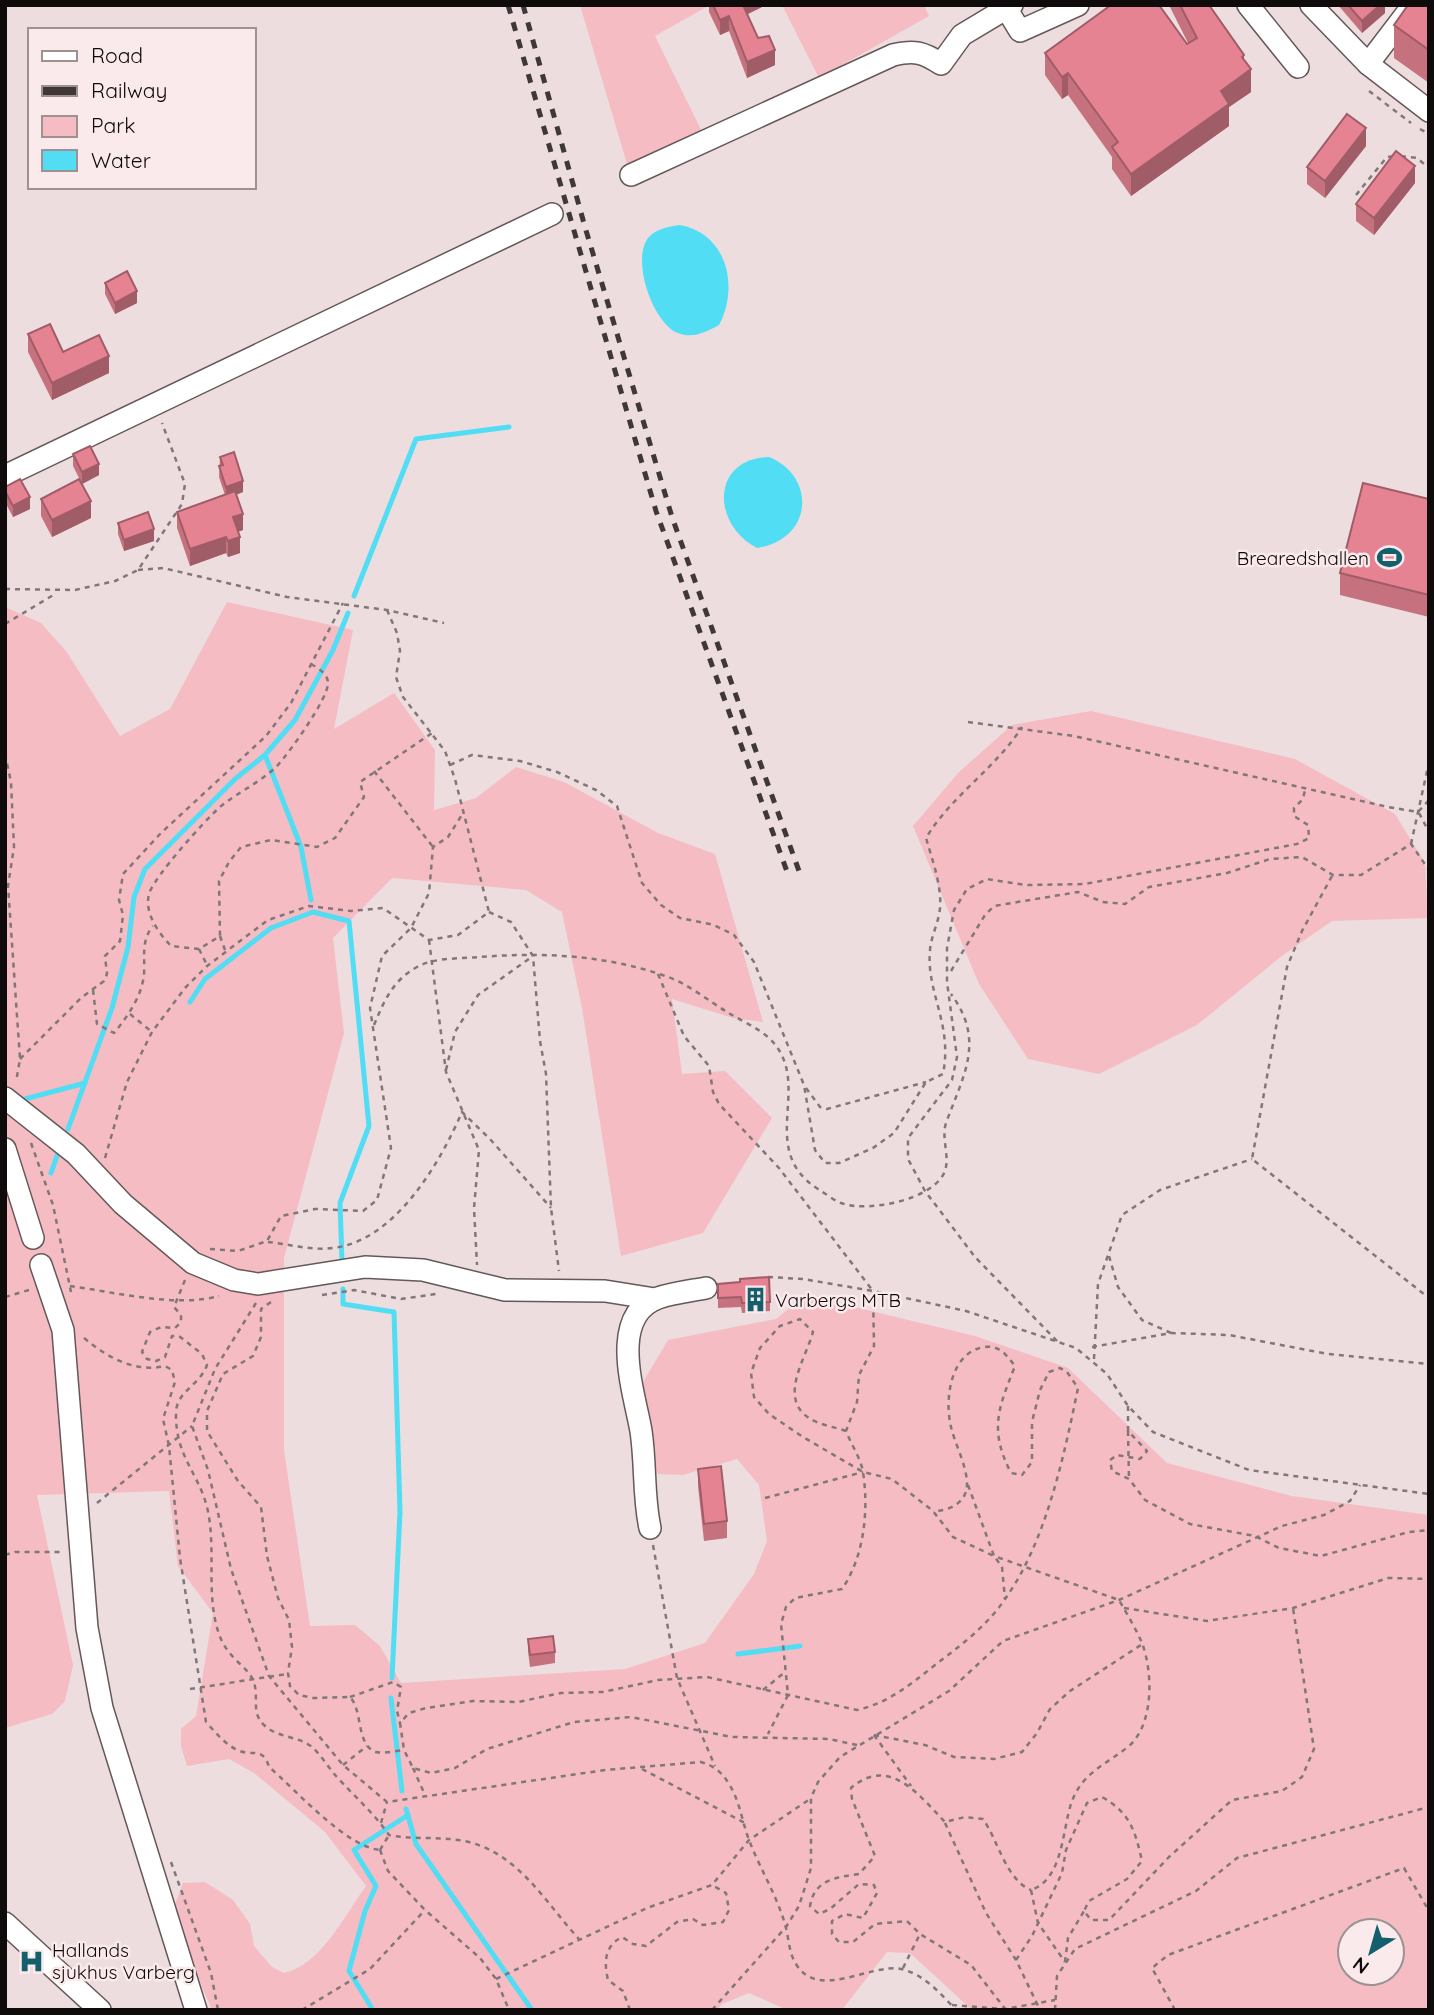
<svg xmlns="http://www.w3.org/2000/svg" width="1434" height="2015" font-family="Quicksand,sans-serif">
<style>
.green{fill:#f5bcc3;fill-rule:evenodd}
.water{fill:#51ddf3}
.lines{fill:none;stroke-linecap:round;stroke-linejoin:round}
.stream{stroke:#51ddf3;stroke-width:5}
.minor-casing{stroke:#655859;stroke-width:24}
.path{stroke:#817778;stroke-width:2.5;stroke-dasharray:5 5;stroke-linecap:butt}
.minor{stroke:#fff;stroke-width:21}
.rail{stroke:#3f3738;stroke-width:5;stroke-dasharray:9 9;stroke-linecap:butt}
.wall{fill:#c5717e}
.shaded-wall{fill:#a05c67}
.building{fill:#e58393;stroke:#a05c67;stroke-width:2}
.labels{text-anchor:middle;stroke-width:5;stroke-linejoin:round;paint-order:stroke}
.poi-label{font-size:19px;fill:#100b0b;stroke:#fbeaec;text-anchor:start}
</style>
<rect width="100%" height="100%" fill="#eddddf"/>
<!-- green -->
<g class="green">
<polygon points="580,5 710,5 655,36 703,134 627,164"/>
<polygon points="782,5 924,5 929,16 819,78"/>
<path d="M227 602 353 630 334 729 394 693 435 750 434 810 476 798 516 767 564 782 658 833 715 854 763 1022 733 1018 672 999 682 1074 725 1071 772 1118 703 1233 621 1256 582 1008 562 912 526 890 392 878 333 938 344 1033 284 1258V1450L310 1626 355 1625 380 1646 401 1683 625 1669 705 1643 754 1574 767 1541 759 1485 737 1459 683 1475 658 1474 646 1446 640 1387 668 1340 776 1319 797 1302 813 1297 975 1336 1068 1368 1167 1463 1292 1496 1429 1515V2010H972L910 1953 887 1952 842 2010H787L749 1993 722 2004 717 2010H212L171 1915 183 1883 205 1882 233 1900 250 1924 254 1946 272 1967 284 1973C321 1965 344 1916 366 1886L325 1832 254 1773 229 1759 187 1766 181 1746V1729L196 1716 213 1613 178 1566 169 1491 37 1495 73 1665 65 1701 52 1714 5 1728V607L41 623 66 651 120 736 170 709ZM1350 1931H1392V1973H1350Z"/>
<polygon points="1091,711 1295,759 1395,814 1425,863 1428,918 1332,921 1283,955 1197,1025 1099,1074 1028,1059 979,984 913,826 959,772 1012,725"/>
</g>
<!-- water -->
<g class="water">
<path d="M679 225C726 232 740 286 719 325 706 332 693 339 678 333 653 324 630 258 649 237 656 229 668 227 679 225Z"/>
<path d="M769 457C816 476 814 539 757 548 712 525 710 459 769 457Z"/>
</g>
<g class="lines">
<!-- stream -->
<g class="stream">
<polyline points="354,596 416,439 509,427"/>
<polyline points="265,755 301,847 311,900"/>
<polyline points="190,1002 205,979 271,928 313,912 349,921 369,1126 340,1203 342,1261"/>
<polyline points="25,1099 85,1083"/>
<polyline points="68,1129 112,1008 128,947 134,897 145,869 235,779 265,755 295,720 333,650 348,613"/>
<polyline points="51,1173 58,1153"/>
<polyline points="343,1289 343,1304 394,1312 400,1512 392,1678"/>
<polyline points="738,1654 800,1646"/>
<polyline points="391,1698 402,1791"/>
<polyline points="406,1809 416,1844 532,2010"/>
<polyline points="373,2010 349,1971 365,1911 376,1886 354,1850 408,1815"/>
</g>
<defs>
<g id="minor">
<polyline points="1248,5 1298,67"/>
<polyline points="1311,5 1368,64 1429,111"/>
<polyline points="1006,8 1020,31 1078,5"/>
<polyline points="1368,64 1413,5"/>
<path d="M631 175 893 55C914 50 923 52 941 64L962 35 1012 5"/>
<polyline points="5,476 552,214"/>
<polyline points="5,1098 76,1154 123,1204 193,1263 234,1280 258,1284 365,1267 423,1270 505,1290 605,1291 655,1299"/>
<polyline points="5,1149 33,1238"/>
<polyline points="41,1265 63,1330 87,1628 102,1708 196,2010"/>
<path d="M650 1528C643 1496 646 1464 641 1431 635 1395 607 1316 658 1298 673 1293 690 1291 706 1288"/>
<polyline points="5,1923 100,2010"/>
</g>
</defs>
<!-- minor casing -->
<use href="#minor" class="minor-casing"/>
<!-- path -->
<g class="path">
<polyline points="1369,91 1411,123"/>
<polyline points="1420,129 1429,134"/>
<polyline points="1401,156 1417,158 1429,168"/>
<polyline points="1356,195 1387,157 1394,156"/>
<polyline points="138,570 163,568 287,597 387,610 444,623"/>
<polyline points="5,589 75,590 115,581 138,570 182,504 185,484 162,423"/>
<polyline points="387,610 397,633 400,651 396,677 403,697 445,751 455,779 489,912"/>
<polyline points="5,624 55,594"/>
<path d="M311 664C318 668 328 674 328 683 328 699 289 753 277 766 261 782 238 792 220 807 206 819 153 878 149 894 144 914 159 933 171 946L199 949 220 936 219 881 229 862 241 847 271 840 317 847 335 838 364 797 360 782 432 733"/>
<polyline points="968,722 1074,736 1388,807 1418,812 1429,800"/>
<polyline points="5,754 11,782 14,847 8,886 20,1059 16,1082"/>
<path d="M450 765 472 755 520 761 557 772 596 790 617 806 642 883 661 905 680 918 714 925 734 935 754 962 804 1085 815 1150 825 1163H839L873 1148 894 1133 926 1082 943 1074C953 1024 926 993 930 950 931 936 939 922 940 908 942 886 932 859 926 838 952 795 995 769 1022 727"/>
<polyline points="374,771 433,847"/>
<polyline points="1419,813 1429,832"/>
<polyline points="1411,844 1429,762"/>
<polyline points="1332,876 1302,931 1287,967 1252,1159 1429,1298"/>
<polyline points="489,912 511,922 533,956 540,1041 546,1074 551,1208 559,1271"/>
<polyline points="220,936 225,950"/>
<polyline points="429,940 446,1072 479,1150 474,1208 477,1265"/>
<polyline points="199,949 207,965"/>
<polyline points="951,971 985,915 994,906 1078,892 1103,902 1125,904 1149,887 1227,873 1270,859 1302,857 1333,875 1361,875 1411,844 1429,870"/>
<path d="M658 974 684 1036 709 1066 713 1092 719 1104 779 1168 873 1291 874 1346 859 1375 857 1402 846 1431C851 1444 861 1459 863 1472 869 1511 864 1557 842 1589L795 1598 786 1607 781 1624 788 1695 768 1734"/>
<path d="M93 990 97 1024 114 1033C128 1016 142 996 144 974 145 956 141 940 153 926"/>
<polyline points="130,1014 152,1032"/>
<path d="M374 1025C384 1001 393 980 417 967 435 957 459 959 480 957 542 952 608 955 668 977 688 984 709 1001 727 1012 740 1020 756 1027 768 1037 817 1082 754 1148 818 1189 825 1193 833 1200 841 1203 867 1213 934 1200 945 1171 950 1156 941 1138 946 1123 963 1076 986 1041 951 994"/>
<polyline points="20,1059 81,998 104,981 107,974 105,956 120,941 123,915 119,900 123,874 161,833 266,736 291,703 343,603"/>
<polyline points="446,1070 455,1032 478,995 533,956"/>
<polyline points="806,1088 820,1107 827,1109 926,1082"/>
<polyline points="31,1143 53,1205 71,1292"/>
<polyline points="105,1158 127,1082 152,1032 185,988 207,966 268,920 309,906 351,911 383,908 429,940 458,935 489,912"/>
<path d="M268 1242C288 1244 313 1251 333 1248 395 1241 440 1163 462 1112L490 1139 551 1208"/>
<polyline points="210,1249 238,1251 267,1241 281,1216 315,1209 363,1211 377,1200 391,1148 370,1008 382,956 411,928 429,893 433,847 448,837 463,813"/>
<polyline points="1109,1256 1118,1287 1142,1320 1171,1333"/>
<polyline points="768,1277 803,1279 873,1291 966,1311 1076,1348 1107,1374 1128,1406 1153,1432 1249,1470 1429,1494"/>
<path d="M185 1280 174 1307 181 1315V1322L175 1328 161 1327 150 1332 142 1352 147 1359 156 1361 165 1357 172 1336H179L202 1354 207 1365C200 1385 177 1391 176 1412 175 1456 198 1472 207 1507 217 1549 205 1594 219 1634 227 1658 247 1666 253 1680 260 1696 250 1712 264 1725 277 1738 299 1736 312 1747 321 1755 328 1767 336 1776 354 1796 374 1813 389 1835 414 1840 439 1836 464 1841 518 1852 544 1901 579 1939"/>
<path d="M70 1286C114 1292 177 1308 219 1296"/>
<polyline points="322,1295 354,1290 401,1299 436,1294"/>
<polyline points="5,1297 29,1290"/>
<path d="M271 1302 261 1309V1337L253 1356 223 1374 207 1411V1431L238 1481 261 1507 267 1556 278 1598 289 1620 292 1647 288 1673 290 1686 299 1695 313 1698 350 1697C363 1710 356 1746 376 1752 383 1754 396 1751 404 1750"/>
<path d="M256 1303 215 1369 192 1426 208 1470 231 1569 269 1676 343 1765 387 1802 605 1770 701 1762C714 1766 722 1772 729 1784 740 1801 742 1822 749 1840 760 1869 778 1897 786 1928 789 1940 789 1953 796 1964 818 2001 870 1963 901 1969 924 1974 941 1994 956 2010"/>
<path d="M84 1338C107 1357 134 1373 165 1366L172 1370 175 1382 163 1419 169 1446 180 1558 206 1722C216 1733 224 1743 237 1750 252 1757 263 1746 269 1767 296 1790 346 1847 380 1850"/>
<polyline points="1057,1341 975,1257 925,1191 908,1159 908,1138 952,1080 957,1057 947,982 947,948 954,910 967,889 987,879 1025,885 1085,884 1297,844 1309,838 1308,825 1294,816 1294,808 1303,799 1305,790"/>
<polyline points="1092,1347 1171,1333 1229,1335 1328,1354 1429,1364"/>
<polyline points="1094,1359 1098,1284 1122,1215 1160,1190 1252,1159"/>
<polyline points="1128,1406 1128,1431 1147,1451 1140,1459 1117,1455 1110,1460 1112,1471 1129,1479 1145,1500 1190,1524 1255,1536 1279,1548 1321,1556 1409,1532 1429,1530"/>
<path d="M846 1431C835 1427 819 1425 809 1418 778 1398 806 1358 813 1332L800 1319 780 1326 760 1348 751 1373 754 1397 769 1414 803 1437 863 1472 892 1479 933 1511 953 1537 994 1556 1002 1567 1005 1599"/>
<polyline points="1128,1431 1129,1479"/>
<path d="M968 1485 994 1556 1119 1600C1127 1614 1136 1629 1142 1643 1153 1672 1154 1724 1129 1746 1107 1764 1083 1772 1072 1801 1062 1828 1064 1879 1031 1890"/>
<polyline points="765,1498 863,1472"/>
<polyline points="97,1503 192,1426"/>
<polyline points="653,1545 677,1678 715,1766"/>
<polyline points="5,1555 15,1552 61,1552"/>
<polyline points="1124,1608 1207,1621 1293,1608 1388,1578 1429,1579"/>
<polyline points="190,1689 287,1674"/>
<polyline points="763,1690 785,1672"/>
<polyline points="350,1697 393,1682 401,1687 397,1711 400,1723"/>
<polyline points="874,1735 925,1745 954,1757 994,1759 1022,1752 1037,1733 1050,1709 1070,1691 1141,1645"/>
<polyline points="874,1735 911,1786"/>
<path d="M857 1745 829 1739 732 1737 631 1717 574 1722 487 1749 455 1768 431 1773 413 1768 404 1750 400 1723 409 1713 426 1708 473 1701 518 1702 561 1693 603 1692 658 1680 707 1677 857 1710C888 1703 910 1685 935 1665 960 1646 987 1626 1005 1599 1046 1542 1064 1456 1078 1388L1067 1372 1060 1368 1049 1372 1040 1390 1032 1422V1462L1022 1475 1011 1473C989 1430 998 1409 1015 1366 1007 1356 1000 1345 985 1347 951 1351 944 1398 951 1427 955 1444 967 1466 967 1484 967 1503 949 1511 933 1511"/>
<polyline points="343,1765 367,1746"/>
<polyline points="413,1768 425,1795"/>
<polyline points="642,1769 745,1823"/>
<polyline points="381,1823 387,1802"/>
<polyline points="945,1823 986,1913 1016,1960 1040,2010"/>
<polyline points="380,1850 388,1871 425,1910 480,1958 496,1979 509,2010"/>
<polyline points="380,1850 389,1835"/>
<polyline points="171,1862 211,1973 218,2010"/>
<polyline points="1031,1890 1038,1923 1065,1962"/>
<path d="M1016 1960 1032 1936 1062 1873 1066 1850 1087 1803 1102 1797C1130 1813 1135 1830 1142 1861L1127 1879 1089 1901 1084 1911 1091 1920H1109L1169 1857 1232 1800 1282 1791 1302 1777 1314 1749 1293 1608"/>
<polyline points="1065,1962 1068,1938 1084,1911"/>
<polyline points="903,1968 920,1934"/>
<polyline points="496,1979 647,1908 712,1885 749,1840 810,1799"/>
<polyline points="952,2005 1005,2009 1055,2000"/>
<polyline points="302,2010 370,1969 425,1910"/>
<path d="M630 2010 623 1991 608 1980C604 1963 604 1946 622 1937L633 1944 646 1946 677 1922 693 1919 703 1925 723 1922 729 1910 726 1893 712 1885"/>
<polyline points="712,2010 786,1927 799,1906 811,1868 811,1798 818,1782 840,1757 949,1691 1003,1641 1119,1600 1282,1526 1324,1515 1350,1501 1360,1485"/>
<path d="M1006 2010 971 1965 920 1934 907 1921 875 1924 853 1942H839L832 1934V1921L845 1914 863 1918 877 1893 874 1885 859 1884 830 1909 819 1914 810 1906C814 1880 836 1877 859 1874L875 1856 852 1799 851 1788C889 1755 919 1795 945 1822L965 1817 983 1819C998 1840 1006 1880 1031 1890"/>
<polyline points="1055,2010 1057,1976 1075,1949 1196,1891 1237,1858 1429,1807"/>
<polyline points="1175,2010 1152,1968 1168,1955 1404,1868 1429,1911"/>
</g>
<!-- minor -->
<use href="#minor" class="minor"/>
<!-- rail -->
<g class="rail">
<polyline points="508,5 656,511 789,877"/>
<polyline points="523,5 585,227 672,517 799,871"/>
</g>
</g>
<!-- wall -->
<g class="wall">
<polygon points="709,5 766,5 747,14 758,38 775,65 747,78 729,31 720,35 709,12"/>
<polygon points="1169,5 1209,5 1244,60 1251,92 1229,107 1229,126 1131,196 1112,169 1112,157 1068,95 1062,99 1045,75 1045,53 1187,44 1188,43"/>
<polygon points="1338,5 1385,5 1385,13 1362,33"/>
<polygon points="1429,5 1429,83 1394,58 1394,25"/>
<polygon points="1366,146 1325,198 1307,184 1307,167"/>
<polygon points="1415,183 1374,235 1356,221 1356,204"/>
<polygon points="105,283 137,303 115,314 105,294"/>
<polygon points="28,334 63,352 109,373 52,400 28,352"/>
<polygon points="73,454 99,475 82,484 73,466"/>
<polygon points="220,457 243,492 236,495 243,530 238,532 240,553 228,557 226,553 190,566 177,528 177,512 225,495 219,477"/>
<polygon points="5,487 30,509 13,517 5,502"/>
<polygon points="41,499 91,518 52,537 41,516"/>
<polygon points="1429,499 1429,617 1340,595 1340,573"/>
<polygon points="118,523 154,541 124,551 118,534"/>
<polygon points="718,1284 770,1302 770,1311 742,1313 741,1307 718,1308"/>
<polygon points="698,1469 727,1521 727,1538 704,1541 698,1486"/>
<polygon points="528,1639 555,1652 555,1663 530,1667 528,1651"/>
</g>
<!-- shaded-wall -->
<g class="shaded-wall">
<polygon points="742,5 766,5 742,17"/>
<polygon points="1380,5 1385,5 1385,13 1362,33 1362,21"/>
<polygon points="729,16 729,31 720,35 720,20"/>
<polygon points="775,50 775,65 747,78 747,62"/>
<polygon points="1244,55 1244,74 1251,69 1251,92 1229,107 1229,126 1131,196 1131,174"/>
<polygon points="1068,73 1068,95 1062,99 1062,77"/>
<polygon points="1366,128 1366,146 1325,198 1325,181"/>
<polygon points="1415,166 1415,183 1374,235 1374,218"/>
<polygon points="137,291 137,303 115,314 115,303"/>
<polygon points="109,356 109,373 52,400 52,383"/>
<polygon points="99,464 99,475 82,484 82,472"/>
<polygon points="243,481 243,492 226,498 226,487"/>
<polygon points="30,497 30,509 13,517 13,506"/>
<polygon points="91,501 91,518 52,537 52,520"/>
<polygon points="243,514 243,530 233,533 233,517"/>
<polygon points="154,529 154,541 124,551 124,540"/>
<polygon points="226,537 226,553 190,566 190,549"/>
<polygon points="240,537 240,553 228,557 228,541"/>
</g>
<!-- building -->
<g class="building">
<polygon points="713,5 743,5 758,38 769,36 775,50 747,62 729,16 720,20"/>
<polygon points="1111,5 1159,5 1187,44 1197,38 1180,5 1209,5 1244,55 1242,57 1251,69 1221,91 1229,104 1131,174 1112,147 1118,142 1068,73 1062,77 1045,53"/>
<polygon points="1348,5 1380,5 1362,21"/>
<polygon points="1408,5 1429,5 1429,50 1394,25"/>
<polygon points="1347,114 1366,128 1325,181 1307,167"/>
<polygon points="1396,151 1415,166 1374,218 1356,204"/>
<polygon points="127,271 137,291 115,303 105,283"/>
<polygon points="50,324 63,352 99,335 109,356 52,383 28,334"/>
<polygon points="90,446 99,464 82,472 73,454"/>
<polygon points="234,452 243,481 226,487 219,466 223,465 220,457"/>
<polygon points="20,479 30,497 13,506 5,491 5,487"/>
<polygon points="79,479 91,501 52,520 41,499"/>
<polygon points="1363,483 1429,499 1429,595 1340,573"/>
<polygon points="235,491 243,514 233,517 240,537 228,541 226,537 190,549 177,512"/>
<polygon points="148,512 154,529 124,540 118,523"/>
<polygon points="769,1277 770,1302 742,1303 741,1297 718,1298 718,1284 740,1282 740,1279"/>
<polygon points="721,1466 727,1521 704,1524 698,1469"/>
<polygon points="553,1636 555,1652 530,1655 528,1639"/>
</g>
<!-- icons -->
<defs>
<symbol id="stadium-bare" viewBox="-9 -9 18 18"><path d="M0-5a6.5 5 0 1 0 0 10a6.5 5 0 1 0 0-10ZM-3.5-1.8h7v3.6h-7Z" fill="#13606c" stroke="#fbeaec" stroke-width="2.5" paint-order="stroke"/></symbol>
<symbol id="building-bare" viewBox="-9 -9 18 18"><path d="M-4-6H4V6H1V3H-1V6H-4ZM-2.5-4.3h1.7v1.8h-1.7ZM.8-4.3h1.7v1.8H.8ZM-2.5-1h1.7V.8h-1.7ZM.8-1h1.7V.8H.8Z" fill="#13606c" stroke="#fbeaec" stroke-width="2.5" paint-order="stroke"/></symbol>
<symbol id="hospital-bare" viewBox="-9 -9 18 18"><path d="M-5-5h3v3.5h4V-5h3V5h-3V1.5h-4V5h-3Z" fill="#13606c" stroke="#fbeaec" stroke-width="2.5" paint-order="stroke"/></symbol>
</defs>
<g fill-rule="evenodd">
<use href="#stadium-bare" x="1372" y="540" width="35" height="35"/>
<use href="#building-bare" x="738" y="1282" width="35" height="35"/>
<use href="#hospital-bare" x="14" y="1944" width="35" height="35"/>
</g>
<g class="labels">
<!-- poi labels -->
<g class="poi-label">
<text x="1369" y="565" text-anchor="end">Brearedshallen</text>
<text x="775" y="1307">Varbergs MTB</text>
<text x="52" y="1957">Hallands<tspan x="52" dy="22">sjukhus Varberg</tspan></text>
</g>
</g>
<!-- border -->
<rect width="1434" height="2015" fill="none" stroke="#100b0b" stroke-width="14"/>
<!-- legend -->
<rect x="28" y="28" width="228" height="161" fill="#fbeaec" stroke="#9d9192" stroke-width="2"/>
<rect x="42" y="51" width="35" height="10" fill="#ffffff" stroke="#9d9192" stroke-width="2"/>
<text x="91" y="63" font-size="21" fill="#100b0b">Road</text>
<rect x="42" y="86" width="35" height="10" fill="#3f3738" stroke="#9d9192" stroke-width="2"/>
<text x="91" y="98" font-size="21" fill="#100b0b">Railway</text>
<rect x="42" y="116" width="35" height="21" fill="#f5bcc3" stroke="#9d9192" stroke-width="2"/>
<text x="91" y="133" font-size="21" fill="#100b0b">Park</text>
<rect x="42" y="150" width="35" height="21" fill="#51ddf3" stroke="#9d9192" stroke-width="2"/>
<text x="91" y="168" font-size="21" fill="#100b0b">Water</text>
<!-- north arrow -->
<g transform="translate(1371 1952) rotate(217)"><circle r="33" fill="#fbeaec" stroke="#9d9192" stroke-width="2"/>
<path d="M0-5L12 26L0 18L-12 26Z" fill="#13606c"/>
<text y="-10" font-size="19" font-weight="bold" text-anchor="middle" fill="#100b0b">N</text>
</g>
</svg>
